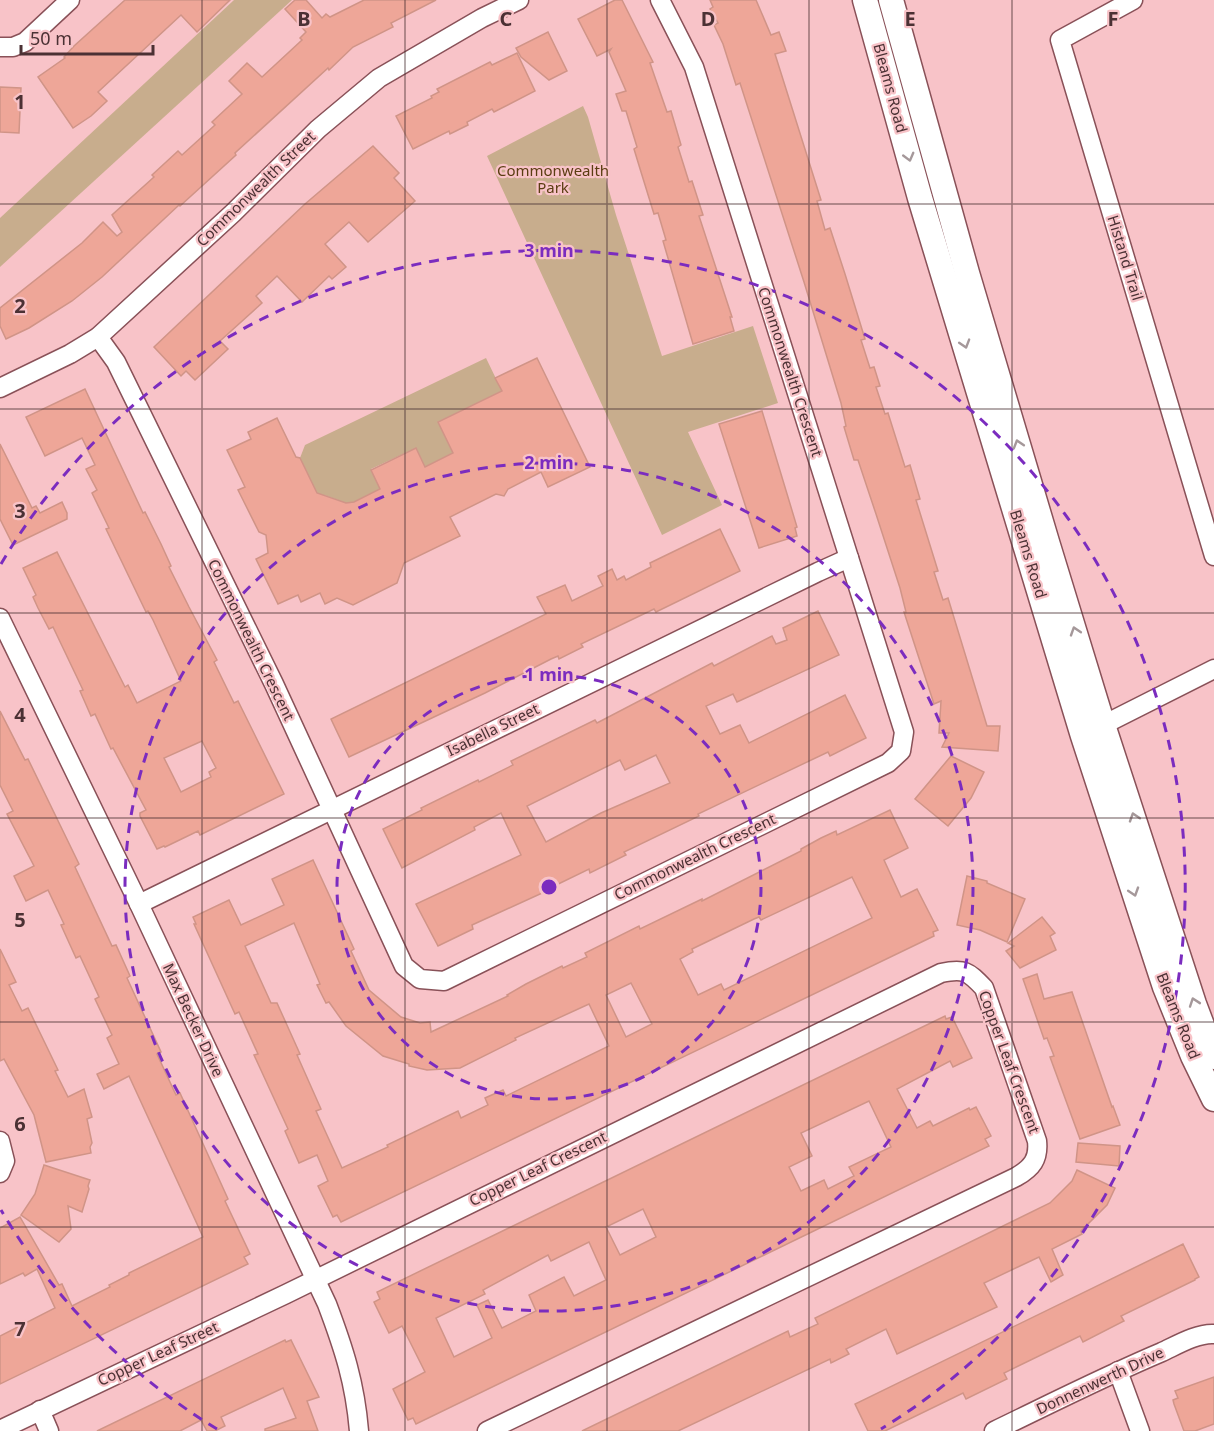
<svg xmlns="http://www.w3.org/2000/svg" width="1214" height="1431" font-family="'Noto Sans',sans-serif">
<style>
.green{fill:#c8ad8d}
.building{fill:#eea698;stroke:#d09487;stroke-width:1.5;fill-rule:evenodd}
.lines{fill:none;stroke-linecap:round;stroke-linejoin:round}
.minor-casing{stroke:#895158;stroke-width:21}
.secondary-casing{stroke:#895158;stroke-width:27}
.minor{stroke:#fff;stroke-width:18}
.secondary{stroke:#fff;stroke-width:24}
.oneway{stroke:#a5989a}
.grid{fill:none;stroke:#4b3134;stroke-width:1.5;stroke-opacity:0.55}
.ring{fill:none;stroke:#7b2cbf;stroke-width:3;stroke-dasharray:10 8}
.labels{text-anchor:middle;stroke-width:4.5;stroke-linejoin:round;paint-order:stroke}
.street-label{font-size:15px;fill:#4b3134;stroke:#f8c3c8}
.park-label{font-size:15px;fill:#5b3d12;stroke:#f8c3c8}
.grid-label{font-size:20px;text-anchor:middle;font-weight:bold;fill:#4b3134;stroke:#f8c3c8;stroke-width:4.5;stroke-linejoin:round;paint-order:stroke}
.centre{fill:#7b2cbf;stroke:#f8c3c8;stroke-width:3}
.ring-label{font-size:18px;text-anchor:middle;font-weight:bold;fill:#7b2cbf;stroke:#f8c3c8;stroke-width:4.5;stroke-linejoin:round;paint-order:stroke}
</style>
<rect width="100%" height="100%" fill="#f8c3c8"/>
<!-- green -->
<g class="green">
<polygon points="234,0 292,0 0,267 0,218"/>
<polygon points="583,106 588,117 616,215 662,356 753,326 778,403 688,432 722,505 662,535 487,156"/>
<polygon points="486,358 502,391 438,422 453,453 425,467 416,448 371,469 380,489 350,504 344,503 342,508 338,500 324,495 310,502 300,481 309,477 300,458 305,445"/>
</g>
<!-- building -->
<g class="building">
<polygon points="125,0 230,0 197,32 181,15 98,92 107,101 91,116 73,128 38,77 65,58 64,57 74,46"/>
<polygon points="295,0 306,0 322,18 326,14 330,17 364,0 436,0 391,23 393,27 353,47 329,70 328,68 235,153 236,155 180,206 179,205 102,277 72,301 29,328 6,339 0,326 0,308 82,243 103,222 117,236 122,232 112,215 154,177 152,175 178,151 182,155 215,125 212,122 242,94 229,81 247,63 262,77 302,40 300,38 306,32 285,9"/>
<polygon points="615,0 622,0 653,62 650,63 667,112 671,111 681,145 678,147 689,182 692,181 703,215 699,216 732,317 730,317 734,331 693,344 663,241 666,240 658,213 654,214 641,172 634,149 637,147 626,111 622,111 616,94 626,91 609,52 611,49 597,56 578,19"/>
<polygon points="710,0 756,0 771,35 779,32 786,51 775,54 821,200 817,201 825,230 830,228 845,274 865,339 861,340 870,368 874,367 880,386 876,387 885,414 888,413 905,467 910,465 920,499 916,500 938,571 934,572 943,600 948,598 987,726 1000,726 998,751 942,747 949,733 939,733 941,701 934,704 916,649 904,612 906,612 900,588 876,514 858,460 854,460 844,427 846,426 841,403 804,282 740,83 736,85 723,44 714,25 718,23 710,9 713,7"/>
<polygon points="548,32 567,71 549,80 521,57 516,48"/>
<polygon points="517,53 535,91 494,112 492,109 467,122 468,125 450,134 449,131 413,149 396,116 432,98 431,96 439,92 437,89 490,62 492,65"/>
<polygon points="0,87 21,88 19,133 0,132"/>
<polygon points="373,146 399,173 394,178 415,201 368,242 349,222 325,244 346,267 332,279 329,276 302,302 277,276 256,296 262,303 220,341 228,349 195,380 186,371 181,376 154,347 305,204"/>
<polygon points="537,358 590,467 548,487 541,472 508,489 504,496 496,494 450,517 460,536 404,563 397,583 353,605 337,598 325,604 320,593 301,602 298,595 278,604 256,559 268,553 266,535 259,532 238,490 245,487 227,450 251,439 248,432 277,418 296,457 300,458 317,493 346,503 354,502 380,489 371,470 416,448 425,467 453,453 438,422 502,391 495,378"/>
<path d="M85 389 143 513 145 512 161 544 171 566 169 567 189 607 217 660 214 662 234 703 238 701 284 794 200 835 198 831 165 847 164 846 157 849 140 816V813L146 810 113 748 111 749 95 714 91 716 80 691 83 690 53 627 49 629 38 608 33 597 36 595 23 568 57 552 125 687 128 685 137 703 181 681 153 620 148 611 146 612 106 529 109 528 92 493 97 490 86 469 95 465 82 438 45 456 26 417ZM202 741 216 768 209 772 211 777 181 792 164 758Z"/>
<polygon points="762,411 797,527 795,528 797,536 759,548 719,424"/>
<polygon points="0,444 32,508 36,506 40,513 62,502 67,513 67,519 13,545 0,519"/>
<polygon points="720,529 740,571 656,612 654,609 581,644 583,647 559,659 558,656 551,659 485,693 349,757 331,719 546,614 537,597 565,585 572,601 603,586 598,576 612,569 617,580 624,576 626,580 651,567 650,563"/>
<path d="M818 611 839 655 737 702 733 694 706 706 720 734 740 725 749 743 845 695 866 738 830 756 828 752 698 814 699 816 624 852 626 855 590 873 589 869 550 888 551 889 472 925 473 929 438 946 416 904 521 855 501 813 474 827 475 830 402 868 383 829 422 810 421 808 478 780 479 782 513 765 511 761 595 720 597 723 712 663 714 666 772 636 776 644 787 640 783 628ZM656 755 670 783 601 813 546 842 527 806 620 760 625 770Z"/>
<polygon points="0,711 25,760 28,759 79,864 75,867 112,946 116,945 130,976 127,978 161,1052 157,1054 176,1095 180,1093 228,1199 225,1201 250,1254 244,1257 248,1264 0,1384 0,1336 55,1308 37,1269 25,1276 23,1273 0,1284 0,1228 20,1217 59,1285 62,1284 72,1306 110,1287 109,1285 129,1275 129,1273 203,1237 129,1076 104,1089 97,1074 119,1064 107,1038 112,1035 95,999 99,997 80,956 76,958 61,925 64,924 48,890 26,901 14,876 34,866 7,814 13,811 0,785"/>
<polygon points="951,756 984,772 971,798 948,826 915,799"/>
<path d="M890 810 908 848 884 860 901 897 917 889 938 930 933 932 934 936 341 1222 337 1215 333 1217 318 1186 328 1181 317 1155 299 1163 285 1131 288 1129 254 1055 258 1054 239 1012 235 1014 194 924H196L193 917 229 900 241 925 284 905 272 879 313 860 354 949 351 951 369 990 401 1017 420 1023 430 1022 431 1032 508 996 507 995 526 984 562 966 563 968 587 957 585 953 639 926 640 929 702 899V901L801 851V849L821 838 836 831 837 835ZM852 877 872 918 724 990 721 984 698 995 680 959 693 952 692 949 754 919 759 917 761 920ZM294 923 320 984 317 985 326 1003 329 1002 346 1026 383 1056 409 1064V1066L427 1070 460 1068 516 1040 515 1038 589 1004 609 1046 506 1096 503 1090 485 1098 488 1105 461 1118 458 1111 387 1145 388 1147 342 1168 316 1111 321 1109 297 1055 300 1054 277 1003H271L245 946ZM631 983 652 1024 626 1037 606 995Z"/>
<polygon points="967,876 987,881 987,883 1025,899 1007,942 980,930 957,925"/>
<polygon points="1042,917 1055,933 1050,936 1056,950 1020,968 1006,951 1014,946 1008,943"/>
<polygon points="0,949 16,982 9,985 22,1011 28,1008 58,1070 55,1071 68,1097 84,1089 92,1117 87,1119 92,1143 90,1147 91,1153 46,1162 34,1115 4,1059 0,1061"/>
<polygon points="1037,974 1044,999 1072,992 1112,1107 1113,1106 1120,1125 1080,1139 1050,1057 1054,1056 1047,1038 1044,1039 1023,979"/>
<path d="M945 1016 946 1019 952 1017 972 1058 953 1067 950 1061 897 1089 917 1128 930 1121 933 1126 969 1108 970 1110 976 1107 991 1136 985 1139 989 1146 416 1424 413 1418 408 1420 393 1389 425 1372 402 1326 389 1333 374 1302 380 1299 377 1292ZM869 1101 891 1147 849 1167 854 1176 828 1189 824 1180 801 1191 789 1167 812 1156 801 1133ZM643 1209 656 1237 620 1255 606 1227ZM589 1242 606 1280 574 1296 564 1277 529 1295 536 1311 502 1328 488 1300 477 1305 492 1338 454 1357 436 1318 485 1294 483 1290 548 1255 551 1261Z"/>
<polygon points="1078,1143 1120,1146 1119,1166 1076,1162"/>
<polygon points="44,1165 90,1180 88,1186 89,1189 82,1212 68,1206 71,1229 59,1242 21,1215 35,1194"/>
<polygon points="1077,1170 1115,1188 1107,1205 1081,1231 1082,1234 1052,1249 1063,1275 1051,1282 1039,1257 984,1283 997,1307 897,1354 886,1329 846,1349 849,1354 831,1363 830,1359 678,1431 582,1431 788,1331 790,1337 818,1324 815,1318 1050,1203 1072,1181"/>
<polygon points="1183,1244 1199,1277 1195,1279 1195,1280 1121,1316 1124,1321 1083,1342 1080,1336 1004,1373 1007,1379 966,1399 963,1393 885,1431 868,1431 855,1404"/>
<polygon points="285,1340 286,1342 291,1340 319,1397 307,1401 318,1431 265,1431 265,1429 296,1418 283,1388 221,1417 225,1426 215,1431 207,1431 201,1420 180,1431 97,1431"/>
<polygon points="1214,1377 1214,1424 1195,1431 1184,1431 1174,1404 1173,1400 1178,1398 1175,1391"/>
</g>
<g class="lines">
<defs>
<g id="minor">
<polyline points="1133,0 1060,40 1214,556"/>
<polyline points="0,47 13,47 25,42 70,0"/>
<polyline points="98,337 116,362 274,684 404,966 420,979 444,981 888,763 901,751 904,732 694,67 660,0"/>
<polyline points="0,388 70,354 98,337 233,213 318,129 379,78 482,18 519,0"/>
<path d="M0 618 139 904 327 1304C344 1349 355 1383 359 1431"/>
<polyline points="1103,725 1214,669"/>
<polyline points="139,904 818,572 849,558"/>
<polyline points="0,1141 5,1161 0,1173"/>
<polyline points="1118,1371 1140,1431"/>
<polyline points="40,1410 49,1431"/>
<path d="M0 1430 286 1294 941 973C964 968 968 971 984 988L1037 1141C1039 1159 1032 1168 1016 1177L487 1431"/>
<path d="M994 1431C1050 1404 1105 1376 1162 1352 1177 1345 1197 1333 1214 1334"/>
</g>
<g id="secondary">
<polyline points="865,0 920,198 1083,736 1165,987 1193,1056 1214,1099"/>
<polyline points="891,0 967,273 1047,542 1103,725 1194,1004 1214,1057"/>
</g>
</defs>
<!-- minor casing -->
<use href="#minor" class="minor-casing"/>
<!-- secondary casing -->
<use href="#secondary" class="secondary-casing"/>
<!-- minor -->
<use href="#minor" class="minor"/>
<!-- secondary -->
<use href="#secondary" class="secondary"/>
</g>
<!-- one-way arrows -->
<defs><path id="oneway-chevron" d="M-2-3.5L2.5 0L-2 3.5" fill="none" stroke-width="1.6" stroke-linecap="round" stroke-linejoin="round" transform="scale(1.5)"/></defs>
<g class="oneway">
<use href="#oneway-chevron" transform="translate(909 157) rotate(75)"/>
<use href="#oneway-chevron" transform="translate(965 344) rotate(73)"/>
<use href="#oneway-chevron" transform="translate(1018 444) rotate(-107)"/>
<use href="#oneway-chevron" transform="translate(1075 631) rotate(-108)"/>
<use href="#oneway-chevron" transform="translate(1134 817) rotate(-108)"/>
<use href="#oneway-chevron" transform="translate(1134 892) rotate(72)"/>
<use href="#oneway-chevron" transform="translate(1194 1002) rotate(-109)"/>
</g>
<!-- grid -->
<path class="grid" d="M202 0V1431M405 0V1431M607 0V1431M809 0V1431M1012 0V1431M0 204H1214M0 409H1214M0 613H1214M0 818H1214M0 1022H1214M0 1227H1214"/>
<!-- distance rings -->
<g class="ring">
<circle cx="549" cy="887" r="212"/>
<circle cx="549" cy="887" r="424"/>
<path d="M217 1429A636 636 0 0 1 1 1210M1 564A636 636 0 1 1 881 1429"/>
</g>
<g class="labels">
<!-- street labels -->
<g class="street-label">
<text transform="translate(890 88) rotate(75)" y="5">Bleams Road</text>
<text transform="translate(256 189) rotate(-44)" y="5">Commonwealth Street</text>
<text transform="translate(1125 258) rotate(73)" y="5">Histand Trail</text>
<text transform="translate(790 372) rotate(72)" y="5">Commonwealth Crescent</text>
<text transform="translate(1028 554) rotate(73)" y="5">Bleams Road</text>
<text transform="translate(251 640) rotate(64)" y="5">Commonwealth Crescent</text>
<text transform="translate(493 730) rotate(-26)" y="5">Isabella Street</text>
<text transform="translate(695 857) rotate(-26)" y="5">Commonwealth Crescent</text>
<text transform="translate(1178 1016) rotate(68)" y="5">Bleams Road</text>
<text transform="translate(193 1020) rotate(65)" y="5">Max Becker Drive</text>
<text transform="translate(1009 1062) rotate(70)" y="5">Copper Leaf Crescent</text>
<text transform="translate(538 1169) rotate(-26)" y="5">Copper Leaf Crescent</text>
<text transform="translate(158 1354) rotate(-25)" y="5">Copper Leaf Street</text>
<text transform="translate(1100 1381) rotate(-25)" y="5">Donnenwerth Drive</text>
</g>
<!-- park labels -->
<g class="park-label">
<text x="553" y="176">Commonwealth<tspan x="553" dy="17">Park</tspan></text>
</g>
</g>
<g class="grid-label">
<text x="304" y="26">B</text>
<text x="506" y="26">C</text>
<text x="708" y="26">D</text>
<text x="910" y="26">E</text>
<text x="1113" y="26">F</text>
<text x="20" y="109">1</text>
<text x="20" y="313">2</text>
<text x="20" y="518">3</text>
<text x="20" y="722">4</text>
<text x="20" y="927">5</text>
<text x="20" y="1131">6</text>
<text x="20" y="1336">7</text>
</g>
<circle cx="549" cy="887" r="9" class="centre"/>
<g class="ring-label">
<text x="549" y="257">3 min</text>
<text x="549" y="469">2 min</text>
<text x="549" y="681">1 min</text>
</g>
<!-- scale -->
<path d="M21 45v9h132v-9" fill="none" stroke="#4b3134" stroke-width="3"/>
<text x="30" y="45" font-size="18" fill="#4b3134" stroke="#f8c3c8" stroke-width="4.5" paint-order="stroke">50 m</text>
</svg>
